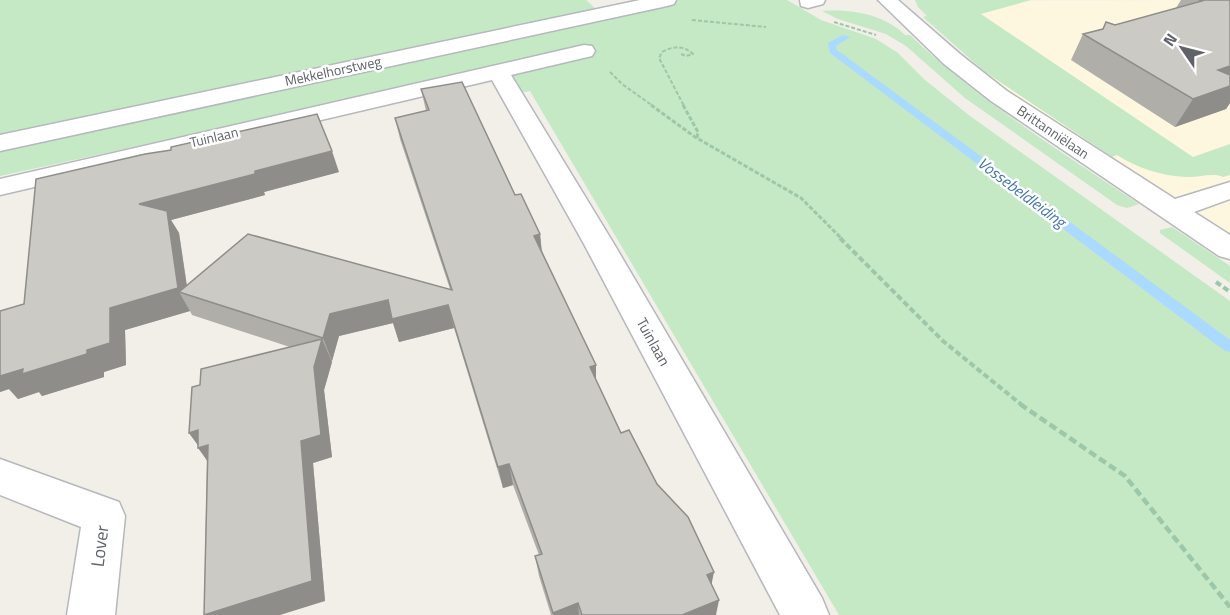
<svg xmlns="http://www.w3.org/2000/svg" width="1230" height="615" font-family="'Titillium Web',sans-serif">
<style>
.commercial{fill:#fef7e0}
.green{fill:#c5e8c5}
.lines{fill:none;stroke-linecap:round;stroke-linejoin:round}
.stream{fill:#aadaff;fill-rule:evenodd}
.minor-casing{stroke:#b5b8bc;stroke-width:3}
.path-far3{stroke:#9cc7a9;stroke-width:2;stroke-dasharray:4 2;stroke-linecap:butt}
.path-far2{stroke:#9cc7a9;stroke-width:3;stroke-dasharray:4.5 2;stroke-linecap:butt}
.path-far1{stroke:#9cc7a9;stroke-width:4;stroke-dasharray:6 3;stroke-linecap:butt}
.path{stroke:#9cc7a9;stroke-width:4.5;stroke-dasharray:8 4;stroke-linecap:butt}
.minor{fill:#fff;fill-rule:evenodd}
.wall{fill:#afaea9}
.shaded-wall{fill:#8f8d8a}
.building{fill:#cccac5;stroke:#8f8d8a;stroke-width:1.5}
.labels{text-anchor:middle;stroke-width:5;stroke-linejoin:round;paint-order:stroke}
.far-street-label{font-size:14px;fill:#5f6368;stroke:#fff}
.street-label{font-size:15px;fill:#5f6368;stroke:#fff}
.water-label{font-size:16px;font-style:italic;fill:#4174aa;stroke:#fff}
.near-street-label{font-size:18px;fill:#5f6368;stroke:#fff}
</style>
<rect width="100%" height="100%" fill="#f1efe8"/>
<!-- commercial -->
<polygon class="commercial" points="1230,0 1230,235 982,74 938,1"/>
<!-- green -->
<g class="green">
<polygon points="0,0 586,0 597,10 0,139"/>
<polygon points="680,0 787,0 821,20 876,39 898,53 925,80 970,116 1230,301 1230,347 1104,254 1230,350 1230,615 839,615 530,91 520,93 511,77 511,72 585,50 586,45 486,70 0,176 0,147"/>
<path d="M915 0H1031L981 14 1193 157 1230 144V175L1223 177C1213 172 1198 178 1186 177 1162 176 1137 168 1117 155L1112 157 985 72 923 17 927 16 918 7Z"/>
<path d="M822 11C851 9 884 14 905 35H910C979 101 1060 151 1139 204L1127 208 1117 205 965 98 906 46 886 34 838 19Z"/>
<polygon points="1172,227 1230,266 1230,283 1160,233 1160,230"/>
</g>
<g class="lines">
<!-- stream -->
<polygon class="stream" points="843,35 850,37 836,46 837,50 1230,340 1230,352 1225,351 830,53 828,43"/>
<defs>
<g id="minor">
<polygon points="640,0 676,0 674,4 667,6 0,151 0,135"/>
<polygon points="800,0 825,0 823,4 808,8 801,6"/>
<polygon points="878,0 898,0 960,54 1007,91 1175,199 1230,182 1230,199 1194,212 1230,235 1230,259 1219,256 991,101 944,64"/>
<polygon points="584,45 592,46 595,51 592,56 511,75 614,244 822,598 829,615 780,615 584,244 492,80 0,195 0,179"/>
<polygon points="0,459 119,502 125,516 115,615 67,615 81,527 0,495"/>
</g>
</defs>
<!-- minor casing -->
<use href="#minor" class="minor-casing"/>
<!-- path-far3 -->
<g class="path-far3">
<polyline points="692,20 766,27"/>
<polyline points="834,22 876,35"/>
<path d="M681 54 686 56 693 54C683 45 673 46 662 52L659 58 684 106"/>
<polyline points="610,72 622,84 653,106"/>
</g>
<!-- path-far2 -->
<g class="path-far2">
<polyline points="651,105 695,137 801,198 842,239"/>
<polyline points="683,105 698,132 697,138"/>
</g>
<!-- path-far1 -->
<g class="path-far1">
<polyline points="840,238 943,341 1023,406"/>
<polyline points="1216,282 1230,292"/>
</g>
<!-- path -->
<polyline class="path" points="1020,404 1125,476 1230,607"/>
<!-- minor -->
<use href="#minor" class="minor"/>
</g>
<!-- wall -->
<g class="wall">
<polygon points="1181,0 1230,0 1230,103 1226,109 1175,127 1071,60 1083,34 1176,8"/>
<polygon points="421,89 515,195 540,234 542,251 596,381 621,433 657,484 711,584 716,615 551,615 539,576 535,556 539,555 513,485 503,488 454,328 399,342 393,323 339,336 332,361 331,360 332,362 324,390 332,457 313,463 325,601 204,615 207,461 198,445 189,433 200,385 290,347 192,315 190,311 125,330 126,365 104,372 104,377 42,396 39,392 18,399 9,389 0,392 0,311 24,304 36,179 339,172 264,192 265,195 171,220 179,233 187,285 450,289 400,139 395,118 426,111"/>
</g>
<!-- shaded-wall -->
<g class="shaded-wall">
<polygon points="1230,66 1230,103 1226,109 1175,127 1193,99 1218,70"/>
<polygon points="332,151 339,172 264,192 265,195 171,220 179,233 188,295 179,292 190,311 125,330 126,365 104,372 104,377 42,396 39,392 18,399 9,389 0,392 0,365 87,350 110,308 139,204 255,171"/>
<polygon points="540,234 542,257 534,236"/>
<polygon points="388,300 448,305 454,328 399,342 393,323 339,336 332,361 323,338 330,314"/>
<polygon points="322,339 332,362 324,390 332,457 313,463 325,601 280,615 204,615 301,441 314,367"/>
<polygon points="596,365 596,388 590,367"/>
<polygon points="198,430 214,452 214,470 198,448 200,448 189,433"/>
<polygon points="509,464 513,485 503,488 498,467"/>
<polygon points="714,572 710,592 707,575"/>
<polygon points="719,600 716,615 682,615"/>
<polygon points="578,603 579,615 554,615 553,613"/>
</g>
<!-- building -->
<g class="building">
<polygon points="1199,0 1230,0 1230,66 1218,70 1230,75 1230,86 1193,99 1083,34 1103,29 1106,22 1115,25 1202,1"/>
<polygon points="462,82 515,195 521,194 540,234 534,236 596,365 590,367 621,433 629,430 657,484 688,517 714,572 707,575 719,600 682,615 582,615 578,603 553,613 535,556 542,554 509,464 498,467 448,305 392,319 388,300 330,314 323,338 179,292 248,234 452,290 395,118 429,110 421,89"/>
<polygon points="317,114 332,151 255,171 255,174 139,204 167,211 178,288 110,308 110,343 87,350 87,354 22,374 23,369 0,376 0,311 24,304 36,179 145,154 171,150 171,147"/>
<polygon points="322,339 314,367 321,435 301,441 312,581 204,615 208,445 198,448 198,430 189,433 192,387 200,385 201,369"/>
</g>
<g class="labels">
<!-- far-street labels -->
<g class="far-street-label">
<text transform="translate(333 71) rotate(-12)" y="5">Mekkelhorstweg</text>
<text transform="translate(1053 132) rotate(34)" y="5">Brittanniëlaan</text>
<text transform="translate(214 137) rotate(-13)" y="5">Tuinlaan</text>
</g>
<!-- street labels -->
<g class="street-label">
<text transform="translate(653 342) rotate(61)" y="5">Tuinlaan</text>
</g>
<!-- water labels -->
<g class="water-label">
<text transform="translate(1022 192) rotate(37)" y="6">Vossebeldleiding</text>
</g>
<!-- near-street labels -->
<g class="near-street-label">
<text transform="translate(100 546) rotate(-83)" y="6">Lover</text>
</g>
</g>
<!-- north arrow -->
<g transform="translate(1182 48) rotate(305)" stroke="#ffffff" stroke-width="4.5" paint-order="stroke">
<path d="M0-4.5L10 22L0 15L-10 22Z" fill="#5f6368"/>
<text y="-9" font-size="16" font-weight="bold" text-anchor="middle" fill="#5f6368">N</text>
</g>
</svg>
